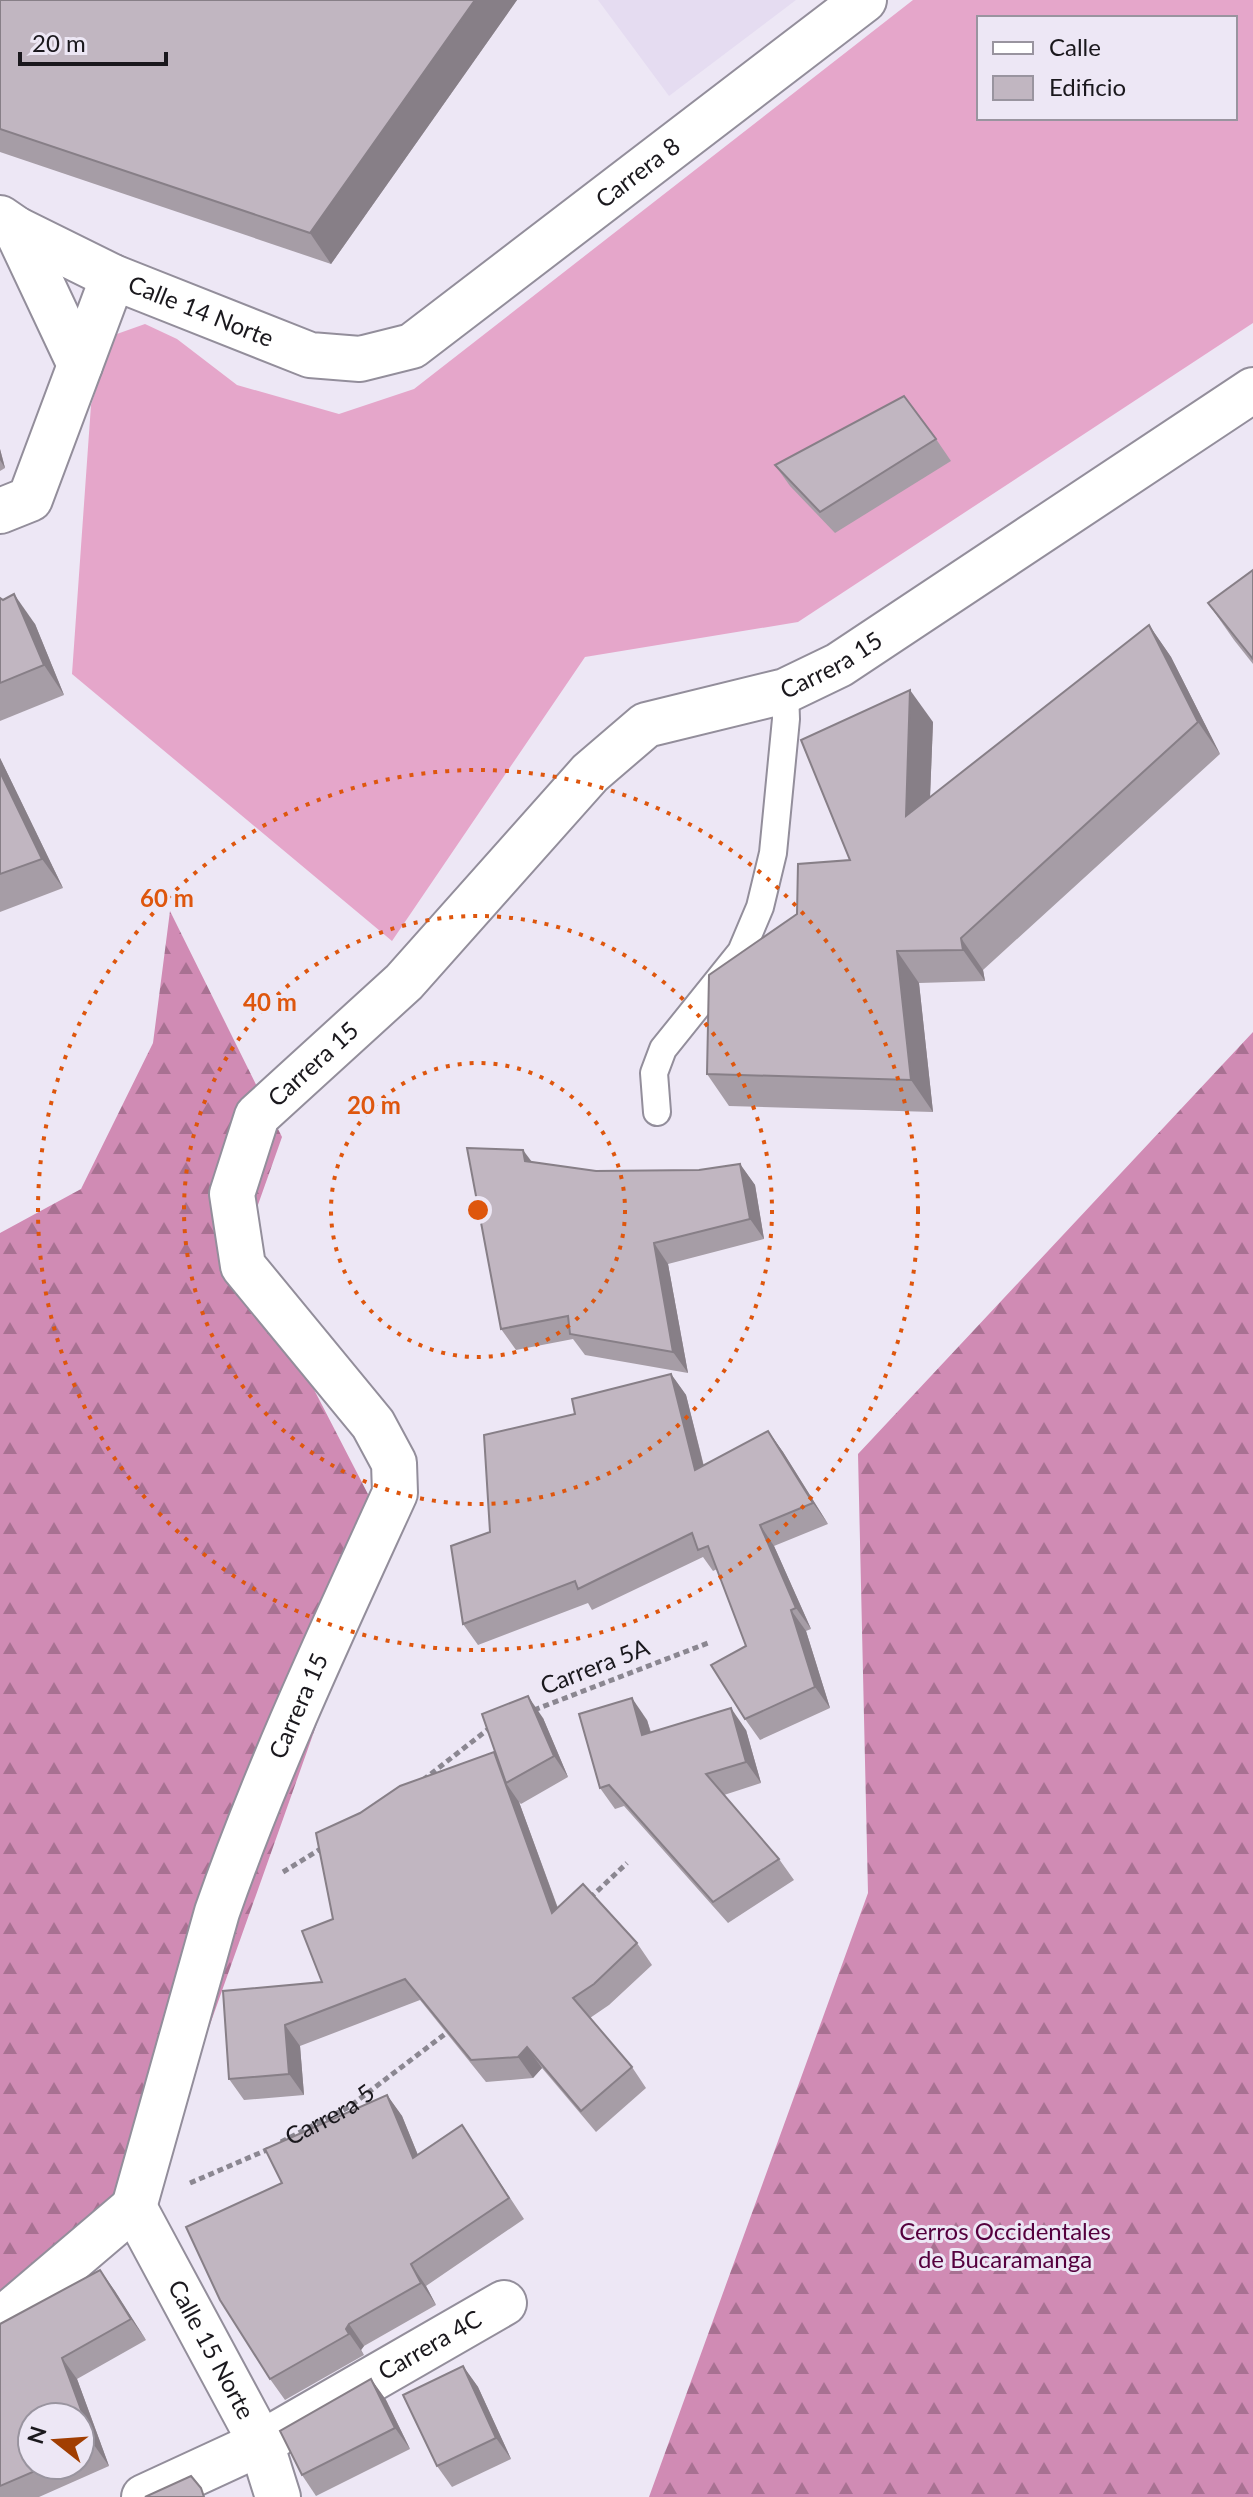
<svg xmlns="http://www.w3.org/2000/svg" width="1253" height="2497" font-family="Lato,sans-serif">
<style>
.built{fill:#e5dcf1}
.forest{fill:url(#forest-firs)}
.pitch{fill:#e5a6ca;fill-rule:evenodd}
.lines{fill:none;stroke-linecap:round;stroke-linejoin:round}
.service-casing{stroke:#938e9b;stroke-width:30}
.minor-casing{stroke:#938e9b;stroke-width:48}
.path{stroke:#8b8791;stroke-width:5;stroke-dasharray:6 4;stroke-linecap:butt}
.service{stroke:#fff;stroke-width:26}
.minor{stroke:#fff;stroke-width:44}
.wall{fill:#a69da6;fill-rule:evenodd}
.shaded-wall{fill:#877f87}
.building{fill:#c1b6c1;stroke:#877f87;stroke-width:2}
.ring{fill:none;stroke:#de560d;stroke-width:4;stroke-dasharray:4 8}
.labels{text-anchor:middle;stroke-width:6;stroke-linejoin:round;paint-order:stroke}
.street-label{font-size:24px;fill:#1a181d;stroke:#ede7f5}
.park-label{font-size:24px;fill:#55003e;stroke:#ede7f5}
.centre{fill:#de560d;stroke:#ede7f5;stroke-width:4}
.ring-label{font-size:24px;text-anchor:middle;font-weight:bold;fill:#de560d;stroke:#ede7f5;stroke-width:6;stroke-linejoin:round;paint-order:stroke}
</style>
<defs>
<pattern id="forest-firs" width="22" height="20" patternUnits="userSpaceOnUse" patternTransform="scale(2)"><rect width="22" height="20" fill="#d08bb4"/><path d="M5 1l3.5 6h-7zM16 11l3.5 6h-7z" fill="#a87192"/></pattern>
</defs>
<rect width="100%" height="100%" fill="#ede7f5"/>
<!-- built -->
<polygon class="built" points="598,0 796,0 669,96"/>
<!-- forest -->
<g class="forest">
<polygon points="170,911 282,1137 242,1250 386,1529 142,2216 0,2301 0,1233 81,1189 153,1043"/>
<polygon points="1253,1032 1253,2497 649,2497 868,1893 858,1454"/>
</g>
<!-- pitch -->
<path class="pitch" d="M913 0H1253V323L798 622 585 657 392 941 72 674 91 405 114 335 145 324 177 339 237 385 339 414 414 389ZM979 18H1235V118H979Z"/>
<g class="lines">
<defs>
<polyline id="service" points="657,1112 654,1073 663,1049 741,952 760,907 773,853 786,719 785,691"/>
<g id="minor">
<path id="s2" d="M0 218 16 229 113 277 310 355 360 359 412 346 864 0"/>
<polyline points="16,229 80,365"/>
<polyline points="0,511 30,499 113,277"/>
<path id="s3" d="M134 2207 217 1912C267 1769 332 1631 395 1493L394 1463 373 1424 243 1266 232 1194 257 1116 404 982 590 773 646 725 785 691 839 665 1253 390"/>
<path id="s4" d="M134 2207 261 2443 278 2497"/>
<polyline points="0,2321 134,2207"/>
<path id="s5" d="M144 2497 261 2443 504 2303"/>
</g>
</defs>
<!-- service casing -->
<use href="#service" class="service-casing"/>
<!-- minor casing -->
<use href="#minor" class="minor-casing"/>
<!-- path -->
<g class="path">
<polyline points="534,1710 708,1643"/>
<polyline points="423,1780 491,1727"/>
<polyline points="283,1872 322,1848"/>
<polyline points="590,1898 627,1863"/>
<path id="s1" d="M281 2142 349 2107 449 2031"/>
<polyline points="190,2183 269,2149"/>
</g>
<!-- service -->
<use href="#service" class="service"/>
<!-- minor -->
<use href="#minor" class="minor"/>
</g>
<!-- wall -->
<g class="wall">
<polygon points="0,0 517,0 331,264 0,152"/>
<polygon points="936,439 951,461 835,533 790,486 775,465"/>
<polygon points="0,449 5,468 0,471"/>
<polygon points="1253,570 1253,664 1234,640 1208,603"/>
<polygon points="0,598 35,624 64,695 0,721"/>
<polygon points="1149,625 1171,657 1220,754 983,970 985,981 919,983 933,1112 729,1106 707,1074 797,914 850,860 933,722 930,797"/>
<polygon points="0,758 63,888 0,912"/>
<polygon points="532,1162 596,1171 699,1170 740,1164 755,1185 764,1239 668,1264 688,1373 585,1355 573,1339 516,1350 501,1329"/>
<polygon points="671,1374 686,1395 704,1466 768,1431 783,1452 828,1524 774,1546 811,1629 806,1631 830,1708 760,1740 745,1719 746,1646 717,1569 713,1571 703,1557 592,1610 588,1603 478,1645 463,1624 490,1532 575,1414"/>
<polygon points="543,1718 568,1777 521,1804 519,1802 558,1908 637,1943 652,1965 609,2005 590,2018 632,2067 646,2088 596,2132 542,2068 533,2078 486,2082 420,2000 300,2046 304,2095 244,2100 229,2079 322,1982 333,1919 494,1752 497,1756"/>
<polygon points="647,1720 651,1732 746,1730 761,1783 724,1795 779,1859 794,1880 728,1923 624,1806 615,1809 600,1788"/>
<polygon points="387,2095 402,2116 418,2155 462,2125 524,2219 426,2286 436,2305 364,2346 361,2350 364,2355 285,2400 270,2379 282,2183"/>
<path d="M100 2270 146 2340 77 2379 109 2466 39 2497H0V2324ZM80 2417V2465H32Z"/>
<polygon points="463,2366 478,2387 511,2459 452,2487 437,2466"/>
<polygon points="371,2379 386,2400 410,2449 316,2496 302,2475"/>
</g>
<!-- shaded-wall -->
<g class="shaded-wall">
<polygon points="475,0 517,0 331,264 310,233"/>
<polygon points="0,449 5,468 0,460"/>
<polygon points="14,594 35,624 64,695 44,665"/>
<polygon points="1149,625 1171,657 1220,754 1198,722"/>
<polygon points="910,690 933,722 928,848 906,816"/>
<polygon points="0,758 63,888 42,859 0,772"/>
<polygon points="961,938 983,970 985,981 963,950"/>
<polygon points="897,951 919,983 933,1112 911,1080"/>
<polygon points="523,1150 538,1170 525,1161"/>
<polygon points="740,1164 755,1185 764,1239 750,1219"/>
<polygon points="654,1243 668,1264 688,1373 673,1352"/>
<polygon points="671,1374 686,1395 710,1492 695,1470"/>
<polygon points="768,1431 783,1452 828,1524 813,1503"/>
<polygon points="760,1525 774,1546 811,1629 796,1608"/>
<polygon points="791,1610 806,1631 830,1708 815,1687"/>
<polygon points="528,1696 543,1718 568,1777 554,1756"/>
<polygon points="632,1698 647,1720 657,1756 642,1735"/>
<polygon points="731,1708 746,1730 761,1783 746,1762"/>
<polygon points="494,1752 509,1773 506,1783 519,1802 567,1934 552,1913"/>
<polygon points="285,2025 300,2046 304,2095 289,2074"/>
<polygon points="527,2047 542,2068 533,2078 518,2057"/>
<polygon points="387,2095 402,2116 428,2180 413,2158"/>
<polygon points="411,2264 426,2286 436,2305 421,2283"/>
<polygon points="100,2270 115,2291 146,2340 131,2319"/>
<polygon points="349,2324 364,2346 361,2350 364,2355 346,2329"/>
<polygon points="62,2358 77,2379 109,2466 94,2445"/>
<polygon points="463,2366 478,2387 511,2459 496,2438"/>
<polygon points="371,2379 386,2400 410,2449 395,2428"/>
</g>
<!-- building -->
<g class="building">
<polygon points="0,0 475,0 310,233 0,129"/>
<polygon points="904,396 936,439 820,512 775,465"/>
<polygon points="1253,570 1253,659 1208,603"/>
<polygon points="14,594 44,665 0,683 0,598 3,600"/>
<polygon points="1149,625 1198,722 961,938 963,950 897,951 911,1080 707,1074 709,975 797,914 798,864 850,860 801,740 910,690 906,816"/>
<polygon points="0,772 42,859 0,874"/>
<polygon points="467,1148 523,1150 525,1161 596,1171 699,1170 740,1164 750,1219 654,1243 673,1352 570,1334 568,1316 501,1329"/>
<polygon points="671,1374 695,1470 768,1431 813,1503 760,1525 796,1608 791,1610 815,1687 745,1719 711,1665 746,1646 708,1546 698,1550 692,1533 578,1589 575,1581 463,1624 451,1546 490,1532 484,1435 575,1414 572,1399"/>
<polygon points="528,1696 554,1756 506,1783 482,1714"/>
<polygon points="632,1698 642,1735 731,1708 746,1762 706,1774 779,1859 713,1902 609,1785 600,1788 579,1714"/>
<polygon points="494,1752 552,1913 583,1884 637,1943 594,1984 573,1998 632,2067 581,2111 527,2047 518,2057 471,2060 405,1979 285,2025 289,2074 229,2079 223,1991 322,1982 302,1931 333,1919 316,1833 360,1813 400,1786"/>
<polygon points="387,2095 413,2158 462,2125 509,2198 411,2264 421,2283 349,2324 346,2329 349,2334 270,2379 220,2300 186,2227 282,2183 265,2149"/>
<polygon points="100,2270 131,2319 62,2358 94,2445 80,2451 80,2417 32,2417 32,2465 49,2465 0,2486 0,2324"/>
<polygon points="463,2366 496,2438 437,2466 403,2395"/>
<polygon points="371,2379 395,2428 302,2475 280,2431"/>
<polygon points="191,2476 201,2488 204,2497 145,2497"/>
</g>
<!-- distance rings -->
<g class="ring">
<circle cx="478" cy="1210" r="147"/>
<circle cx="478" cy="1210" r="294"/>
<circle cx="478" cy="1210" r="440"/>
</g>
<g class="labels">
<!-- street labels -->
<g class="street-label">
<text dy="8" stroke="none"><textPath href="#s2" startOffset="728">Carrera 8</textPath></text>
<text dy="8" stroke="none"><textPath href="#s2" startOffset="222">Calle 14 Norte</textPath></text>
<text dy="8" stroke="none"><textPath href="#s3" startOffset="1944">Carrera 15</textPath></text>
<text dy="8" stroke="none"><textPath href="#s3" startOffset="1272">Carrera 15</textPath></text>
<text transform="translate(595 1667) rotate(-21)" y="8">Carrera 5A</text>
<text dy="8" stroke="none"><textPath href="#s3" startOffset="528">Carrera 15</textPath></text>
<text dy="8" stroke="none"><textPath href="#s1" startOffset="56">Carrera 5</textPath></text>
<text dy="8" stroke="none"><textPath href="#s5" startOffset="324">Carrera 4C</textPath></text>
<text dy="8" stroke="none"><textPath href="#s4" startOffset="162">Calle 15 Norte</textPath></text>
</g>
<!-- park labels -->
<g class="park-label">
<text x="1005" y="2240">Cerros Occidentales<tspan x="1005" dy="28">de Bucaramanga</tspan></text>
</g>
</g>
<circle cx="478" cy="1210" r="12" class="centre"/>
<g class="ring-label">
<text x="167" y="907">60 m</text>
<text x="270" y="1011">40 m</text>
<text x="374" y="1114">20 m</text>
</g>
<!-- legend -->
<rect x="977" y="16" width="260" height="104" fill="#ede7f5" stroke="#99949f" stroke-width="2"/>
<rect x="993" y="42" width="40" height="12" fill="#ffffff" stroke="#99949f" stroke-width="2"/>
<text x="1049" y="56" font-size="24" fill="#1a181d">Calle</text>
<rect x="993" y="76" width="40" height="24" fill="#c1b6c1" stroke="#99949f" stroke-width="2"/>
<text x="1049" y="96" font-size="24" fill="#1a181d">Edificio</text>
<!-- north arrow -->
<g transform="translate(56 2441) rotate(287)"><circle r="38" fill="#ede7f5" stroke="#99949f" stroke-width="2"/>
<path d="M0-6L14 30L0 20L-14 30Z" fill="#a13e01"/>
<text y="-12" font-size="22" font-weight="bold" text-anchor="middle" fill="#1a181d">N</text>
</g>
<!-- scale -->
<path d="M20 52v12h146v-12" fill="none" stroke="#1a181d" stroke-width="4"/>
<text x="32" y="52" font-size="24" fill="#1a181d" stroke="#ede7f5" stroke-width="6" paint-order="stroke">20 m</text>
</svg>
